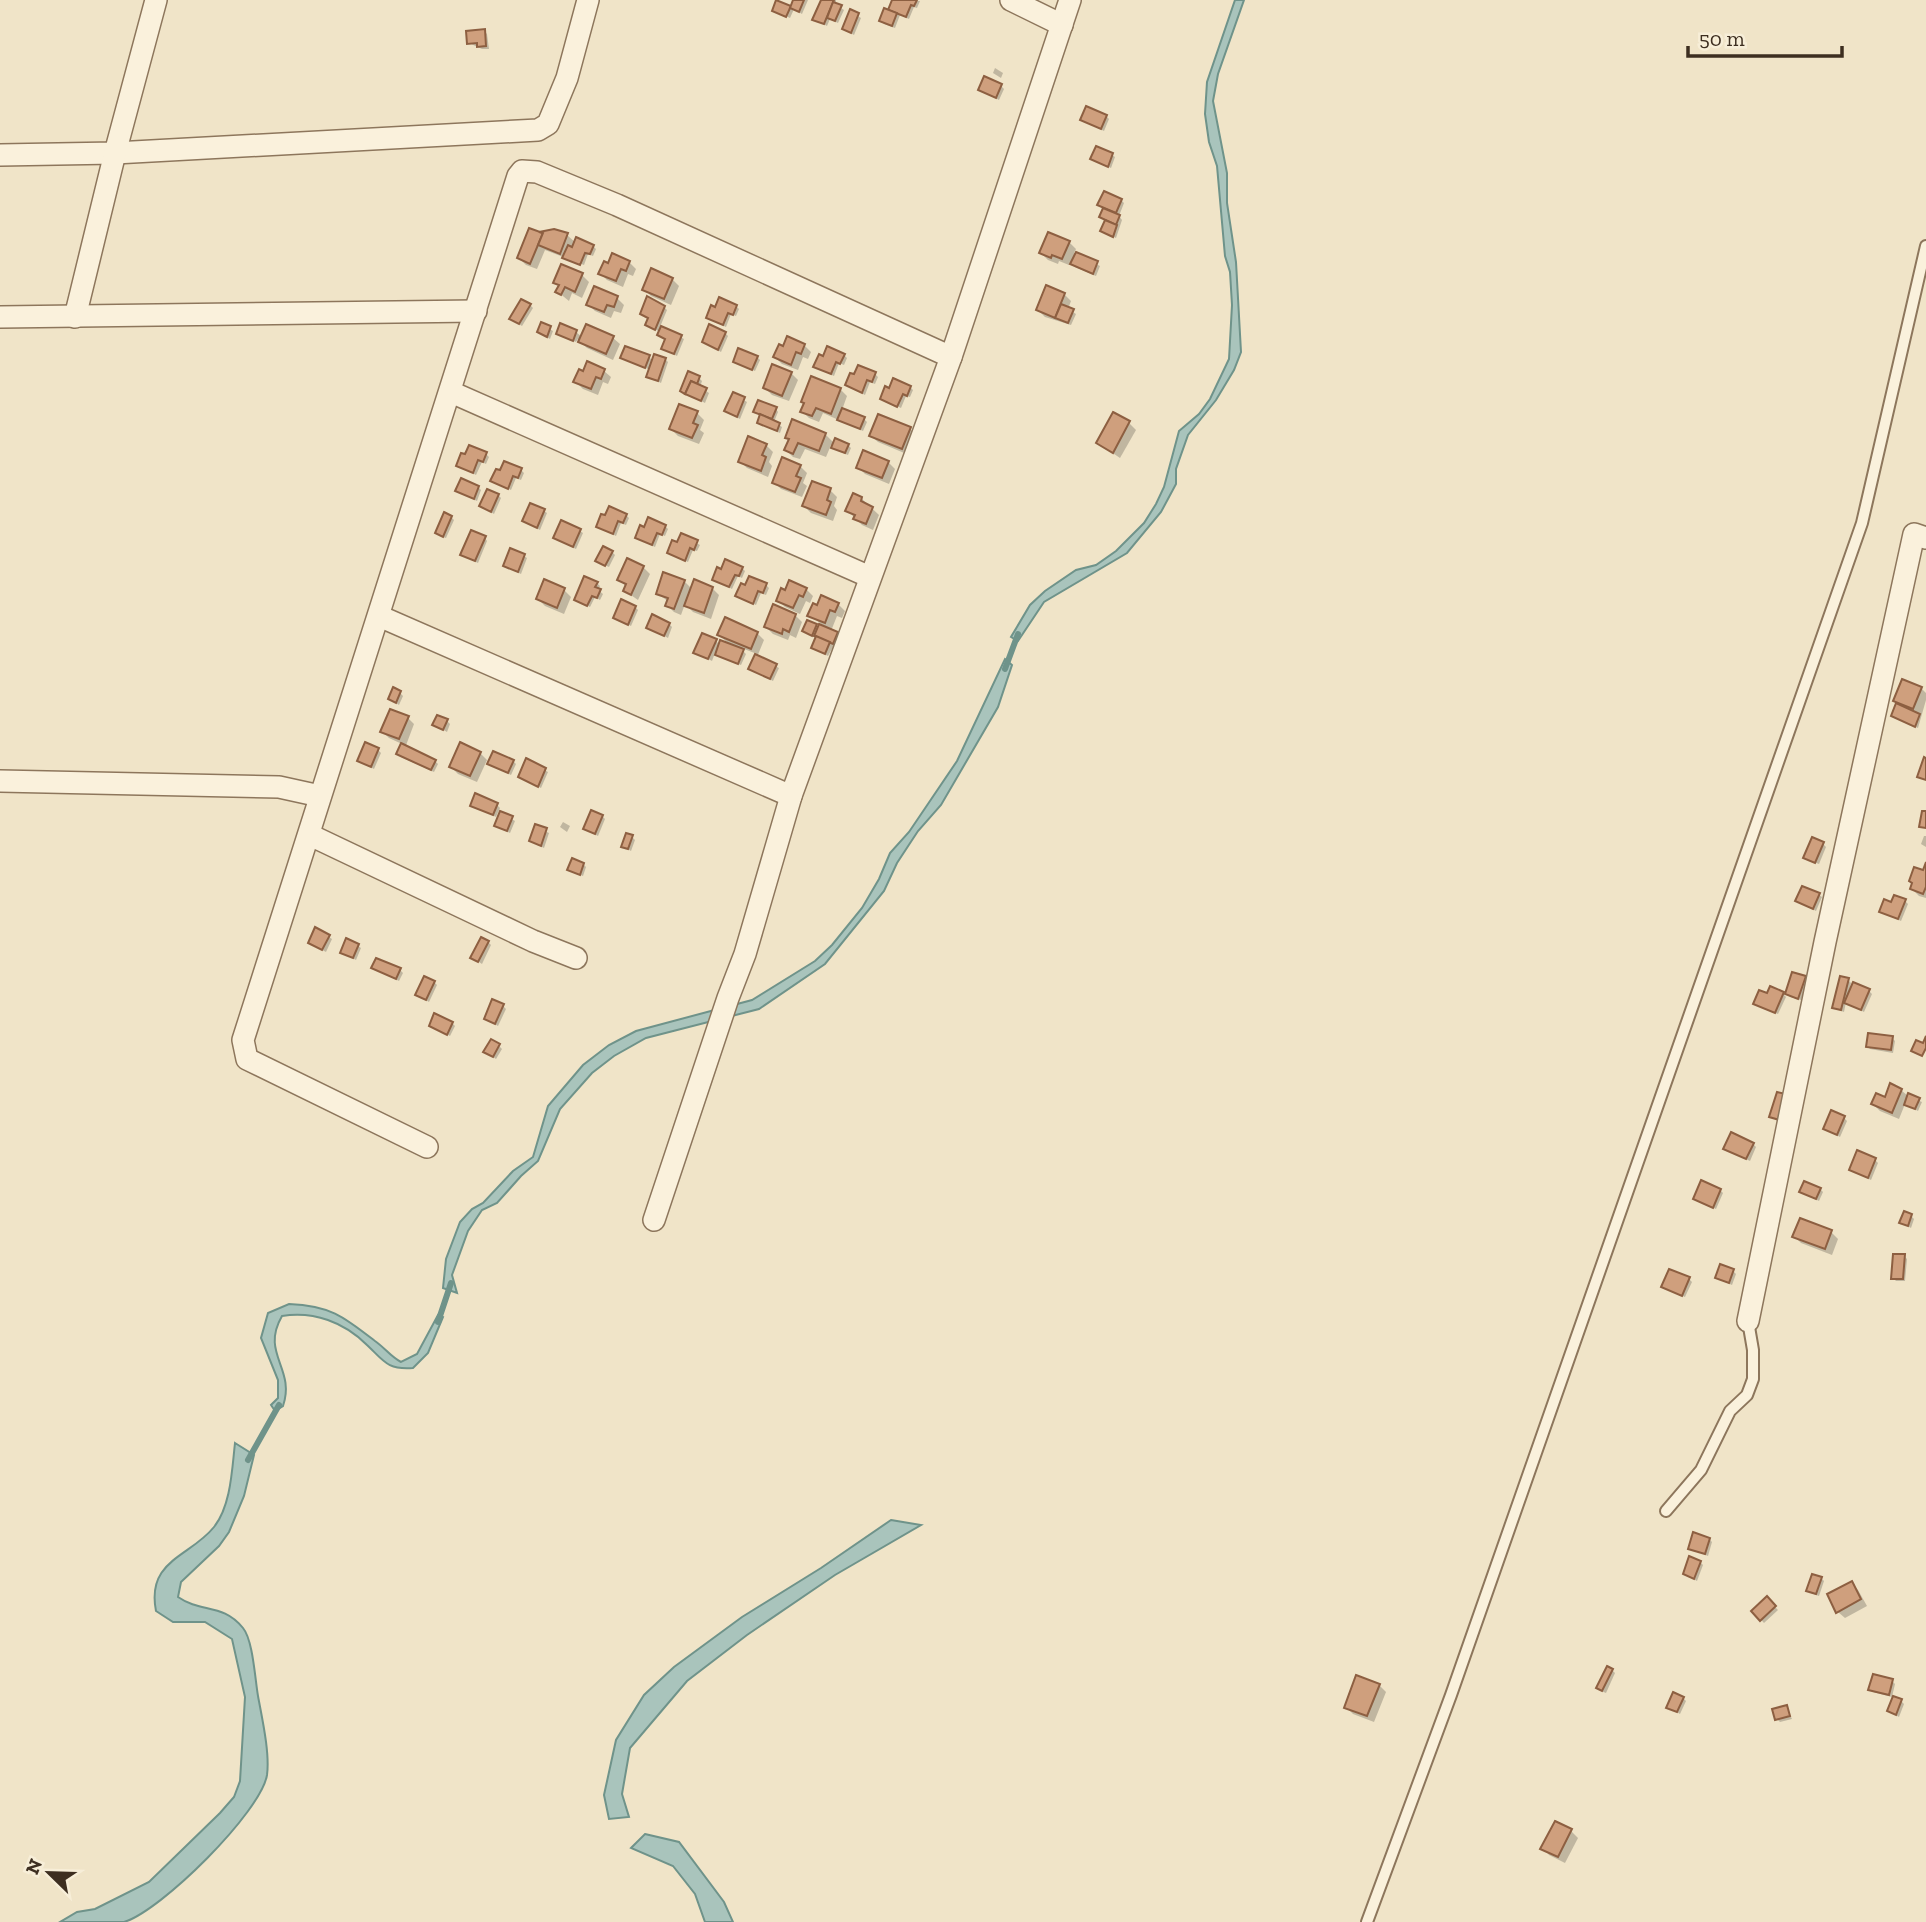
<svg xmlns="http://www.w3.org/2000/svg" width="1926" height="1922" font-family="'Zilla Slab',serif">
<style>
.water{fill:#a9c4bc;stroke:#6f938a;stroke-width:2}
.shadow{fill:#0003}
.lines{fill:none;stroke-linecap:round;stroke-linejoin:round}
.stream{stroke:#6f938a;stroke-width:6}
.building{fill:#cf9f7d;stroke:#8d5f41;stroke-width:2}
.lane-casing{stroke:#8d765c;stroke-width:14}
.street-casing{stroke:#8d765c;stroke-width:24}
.lane{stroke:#faf1dc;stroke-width:10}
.street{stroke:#faf1dc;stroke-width:21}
</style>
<rect width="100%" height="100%" fill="#f0e4c8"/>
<!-- water -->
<g class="water">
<polygon points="1235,0 1244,0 1218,74 1213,101 1227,173 1227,203 1236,262 1241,352 1234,370 1216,400 1188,435 1176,469 1176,484 1161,512 1127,553 1044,602 1018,641 1011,637 1030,605 1045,591 1076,570 1096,565 1116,551 1144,523 1156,504 1164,487 1179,431 1199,414 1210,399 1229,359 1232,305 1230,272 1225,256 1217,166 1209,142 1205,114 1207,82"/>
<polygon points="1005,659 1012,665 998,707 941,805 918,831 897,863 884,891 825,964 759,1009 646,1038 614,1056 592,1073 560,1109 538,1161 521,1176 497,1203 482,1210 468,1231 452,1275 457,1293 443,1288 446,1259 460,1222 472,1209 483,1203 513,1171 533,1157 548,1106 583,1065 609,1045 636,1031 752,1000 815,961 832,945 862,908 879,879 890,853 909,832 957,761"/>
<path d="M289 1304C331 1306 343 1316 375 1341 385 1348 391 1357 401 1362L417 1354 438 1315 443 1317 428 1353 413 1368C387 1370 384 1361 367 1345 344 1322 314 1311 282 1316 260 1354 296 1368 283 1406L275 1411 271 1405 278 1398V1380L261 1338 268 1313Z"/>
<path d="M235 1443 254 1455 244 1496 229 1532 219 1546 181 1582 178 1597C201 1613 223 1603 243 1628 253 1640 255 1679 258 1696 262 1718 270 1753 267 1775 261 1812 161 1911 124 1922 112 1922 76 1922 60 1922L77 1912 95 1909 149 1882 220 1813 234 1797 240 1781 245 1697 232 1639 205 1622H173L156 1611C146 1560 190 1557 214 1527 231 1506 232 1469 235 1443Z"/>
<polygon points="891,1520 921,1525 835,1575 747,1635 687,1681 630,1748 622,1794 629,1817 609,1819 604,1795 616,1740 644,1695 674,1667 742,1617 821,1568"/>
<polygon points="645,1834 679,1842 724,1902 733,1922 705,1922 695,1894 673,1866 631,1848"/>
</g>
<!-- shadow -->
<g class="shadow">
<polygon points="795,0 808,0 802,14 794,9 790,18 774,10 777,2 792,8"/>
<polygon points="822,0 836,0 836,5 844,10 838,23 830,19 827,26 815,19"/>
<polygon points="900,0 920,1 917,8 914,7 909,19 900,15 895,28 884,24 881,21"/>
<polygon points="851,12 861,18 854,35 844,29"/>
<polygon points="484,31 487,34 489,49 482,49 469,43"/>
<polygon points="995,68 1003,73 1001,78 993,73"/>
<polygon points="1001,86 1004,89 999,100 980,90"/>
<polygon points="1106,116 1109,119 1104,131 1082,120"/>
<polygon points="1112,155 1115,157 1111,168 1092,159"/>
<polygon points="1121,200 1124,203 1119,216 1122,220 1116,238 1102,231 1106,221 1101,217 1104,209 1099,205"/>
<polygon points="554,231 567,235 576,243 593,246 596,249 593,256 588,254 584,265 545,250 537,269 526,265 519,258 539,234"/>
<polygon points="1069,242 1076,249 1074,253 1100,266 1096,276 1075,267 1071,262 1069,265 1059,261 1058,264 1048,260 1041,253"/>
<polygon points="629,262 636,269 633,276 628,274 623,287 607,280 600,273"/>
<polygon points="582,275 589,282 582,298 572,293 569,301 558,292 560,287 555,282"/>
<polygon points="672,279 679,286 671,305 651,296 644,289"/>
<polygon points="1047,287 1064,294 1071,301 1068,309 1076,314 1071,325 1045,317 1038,310"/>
<polygon points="595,288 617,298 624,305 621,313 614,311 611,318 595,311 588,304"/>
<polygon points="530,305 533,308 522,326 514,321"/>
<polygon points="736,306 739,309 736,316 731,314 726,327 708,318 716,309"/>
<polygon points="664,307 667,310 660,327 684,339 677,356 663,348 667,340 659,335 660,332 647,325 650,319 642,313"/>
<polygon points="542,325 553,331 550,339 539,332"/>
<polygon points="561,326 576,332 582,337 613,338 620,344 613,360 587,348 578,339 576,342 561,336 558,334"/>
<polygon points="725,333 728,336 721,352 704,342"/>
<polygon points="804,345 811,352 808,359 803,357 798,370 782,364 775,357"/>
<polygon points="844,355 847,358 844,365 839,363 834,376 815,367 824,358"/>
<polygon points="622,357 649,357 653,361 665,359 668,362 661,383 648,376 650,370"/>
<polygon points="757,357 760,360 755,371 735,362"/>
<polygon points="604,371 611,377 608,384 603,382 598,395 583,389 576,382 584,373"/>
<polygon points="791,373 798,380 789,401 772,395 765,388"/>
<polygon points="875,374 878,377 875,384 870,382 865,395 847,385"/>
<polygon points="699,378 702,381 700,387 709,393 705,403 682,391"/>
<polygon points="910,387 913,390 910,397 906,396 901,408 882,399"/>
<polygon points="840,389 847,396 842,410 864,419 867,422 863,431 823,413 819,422 809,418 802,411"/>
<polygon points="733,394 747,402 740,419 726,411"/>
<polygon points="776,409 778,412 774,422 782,427 780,433 762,425 759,422 762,415 755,411"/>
<polygon points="697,413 704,420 700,430 704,433 699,444 678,436 671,429"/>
<polygon points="1114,415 1129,423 1136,430 1120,458 1098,443"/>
<polygon points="910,429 917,436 909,455 878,442 871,436"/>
<polygon points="825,434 834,443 848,445 851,448 848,455 836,450 831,445 826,457 805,449 800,459 793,457 786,450 790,441 787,437"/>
<polygon points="766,445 773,452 769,462 772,466 768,477 747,468 740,461"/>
<polygon points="486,454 489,457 486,464 482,462 476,475 458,465"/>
<polygon points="888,462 895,469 889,484 865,474 858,467"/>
<polygon points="800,466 807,473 803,483 807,486 802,497 781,489 774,482"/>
<polygon points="521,470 524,473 521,480 516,478 511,490 493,481 501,473"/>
<polygon points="813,483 830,490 837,497 834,506 837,510 833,521 811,513 804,506"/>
<polygon points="478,487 481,490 477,501 457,491"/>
<polygon points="498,495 501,498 494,514 481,506"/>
<polygon points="861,498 879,515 873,530 862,525 847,510"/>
<polygon points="544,511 547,513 540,530 524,521"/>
<polygon points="626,515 629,518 626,525 621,523 616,536 598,526"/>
<polygon points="451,517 454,520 446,538 440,536 437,533"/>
<polygon points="665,526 668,529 665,536 660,534 655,547 637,538"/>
<polygon points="580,531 583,533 576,549 555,538"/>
<polygon points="682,535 700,545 697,551 693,550 688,562 669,553 677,544"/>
<polygon points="485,538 487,541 478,563 462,555"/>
<polygon points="612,552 615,555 609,567 600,563"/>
<polygon points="524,556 527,558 521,574 505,566"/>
<polygon points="643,567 650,574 638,600 625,591 627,587 619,580"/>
<polygon points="742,568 745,571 742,578 738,576 732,589 714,579"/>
<polygon points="684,581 692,589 712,588 719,595 711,619 693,612 685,604 681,615 674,612 667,605 669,602 658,594"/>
<polygon points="597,583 600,586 598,590 603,594 600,600 595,597 590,607 576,600"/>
<polygon points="766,585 769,588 766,595 761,593 756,605 737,596"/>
<polygon points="806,589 813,596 810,603 806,601 800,614 785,607 778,600"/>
<polygon points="564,590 571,597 564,614 545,606 538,599"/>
<polygon points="838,604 845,611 842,618 837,616 831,631 839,636 828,656 813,648 816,638 804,631 816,625 819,629 820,626 821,624 810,615"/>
<polygon points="635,607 638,610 631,626 615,618"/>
<polygon points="795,615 802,622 796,638 790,635 788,640 773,634 766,627"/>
<polygon points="669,624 672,627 668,638 648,627"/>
<polygon points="757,633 764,640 757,657 779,668 773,681 750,669 757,654 739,647 746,654 741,665 720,657 715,653 712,661 695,652 716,641 720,645 731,646 719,635"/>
<polygon points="1921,688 1926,693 1926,700 1918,728 1893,716 1898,703 1895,700"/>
<polygon points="400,693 403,696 399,705 390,699"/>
<polygon points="408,718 414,724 405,748 435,761 438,764 434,772 401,757 398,754 402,744 389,738 382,731"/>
<polygon points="447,721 450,724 447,732 435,725"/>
<polygon points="378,750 381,753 374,769 359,761"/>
<polygon points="480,753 487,760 477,782 458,774 451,767"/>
<polygon points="513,761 516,764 511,775 489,764"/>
<polygon points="527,761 548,772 541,788 520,777"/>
<polygon points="472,805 497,805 500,808 496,817"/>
<polygon points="501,813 515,821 510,833 496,826"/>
<polygon points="602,816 605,819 598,836 585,829"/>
<polygon points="563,822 570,826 567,832 560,827"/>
<polygon points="536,827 549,833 544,848 531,841"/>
<polygon points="1924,836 1926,836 1926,847 1921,844"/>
<polygon points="632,837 635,840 631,851 623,846"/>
<polygon points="1823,844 1826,847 1819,864 1808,860"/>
<polygon points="583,864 586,867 583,876 569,870"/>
<polygon points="1926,867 1926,898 1919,896 1912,889"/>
<polygon points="1819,895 1822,897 1816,911 1797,901"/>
<polygon points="1905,901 1908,904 1901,921 1881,911 1892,904"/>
<polygon points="329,937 332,939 326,952 313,945"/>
<polygon points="488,942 491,945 482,964 473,958"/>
<polygon points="358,946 361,948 356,960 342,952"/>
<polygon points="373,968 400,970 403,973 399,981"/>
<polygon points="1805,978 1808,981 1801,1000 1790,997 1787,994"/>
<polygon points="1848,980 1851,983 1849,991 1869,991 1872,994 1864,1012 1846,1002 1844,1012 1834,1008"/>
<polygon points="434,982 437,985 429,1002 417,995"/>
<polygon points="1783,994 1786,997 1778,1014 1758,1006"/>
<polygon points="503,1006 506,1009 498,1026 486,1019"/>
<polygon points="452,1023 455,1026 450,1036 431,1025"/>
<polygon points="1892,1038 1895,1041 1893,1053 1870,1049 1867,1046"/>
<polygon points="499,1046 502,1049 496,1059 489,1054"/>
<polygon points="1901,1090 1909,1097 1922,1102 1918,1111 1905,1104 1899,1119 1880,1111 1873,1104"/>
<polygon points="1844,1118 1847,1121 1840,1137 1825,1128"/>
<polygon points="1753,1144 1756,1147 1750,1161 1725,1149"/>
<polygon points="1875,1160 1878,1163 1871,1180 1851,1170"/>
<polygon points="1820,1189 1823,1192 1819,1201 1801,1192"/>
<polygon points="1720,1190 1723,1193 1716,1209 1695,1199"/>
<polygon points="1911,1216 1914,1219 1911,1228 1901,1222"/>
<polygon points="1831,1232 1838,1239 1832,1255 1801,1243 1794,1236"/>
<polygon points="1904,1256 1907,1259 1905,1281 1896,1281 1893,1278"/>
<polygon points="1733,1271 1736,1274 1732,1285 1717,1278"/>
<polygon points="1689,1279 1692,1282 1685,1297 1663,1287"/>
<polygon points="1709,1539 1712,1542 1708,1556 1690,1548"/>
<polygon points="1700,1562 1703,1565 1697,1581 1685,1574"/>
<polygon points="1821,1578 1824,1581 1819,1596 1811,1593 1808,1590"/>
<polygon points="1851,1583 1858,1590 1867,1606 1845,1618 1838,1612"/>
<polygon points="1767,1599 1778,1610 1764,1623 1753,1611"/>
<polygon points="1612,1670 1615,1673 1606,1693 1601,1691"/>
<polygon points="1892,1681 1895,1684 1892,1697 1873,1692 1870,1689"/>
<polygon points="1379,1685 1386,1692 1374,1722 1353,1714 1346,1707"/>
<polygon points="1683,1698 1686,1701 1680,1714 1668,1707"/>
<polygon points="1901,1701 1904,1704 1899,1717 1889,1711"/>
<polygon points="1786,1707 1792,1719 1780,1722 1777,1719"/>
<polygon points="1571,1831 1578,1838 1565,1863 1549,1855 1543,1848"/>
</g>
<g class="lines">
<!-- stream -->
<g class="stream">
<polyline points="1005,669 1018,634"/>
<polyline points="438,1322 451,1283"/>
<polyline points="248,1460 279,1405"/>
</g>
</g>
<!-- building -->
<g class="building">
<polygon points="776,0 791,6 786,17 772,11"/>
<polygon points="793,0 804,0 799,12 790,8"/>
<polygon points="821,0 834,0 824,24 812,20"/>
<polygon points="892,0 917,0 914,6 911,5 906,17 888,10"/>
<polygon points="833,2 842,5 835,21 827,18"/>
<polygon points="884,8 897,13 892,26 879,21"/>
<polygon points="850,9 859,13 851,33 842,29"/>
<polygon points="485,29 486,46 477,47 477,43 467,44 466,31"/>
<polygon points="984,76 1002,84 996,98 978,90"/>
<polygon points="1086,106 1107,115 1101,129 1080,120"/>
<polygon points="1096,146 1113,153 1108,167 1090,159"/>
<polygon points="1104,191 1122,199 1116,213 1097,205"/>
<polygon points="1103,208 1120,215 1116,225 1099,217"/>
<polygon points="1105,220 1117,225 1113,237 1100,231"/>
<polygon points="529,228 543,233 530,264 517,258"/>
<polygon points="554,229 568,233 560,254 538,245 543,233 539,232"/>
<polygon points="1048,232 1070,241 1062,259 1052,255 1051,258 1039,253"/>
<polygon points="576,237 594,245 590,254 585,253 580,265 562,258 568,245 572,247"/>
<polygon points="1076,252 1098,261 1093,274 1070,264"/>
<polygon points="612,253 630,261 626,271 621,269 616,281 598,274 604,261 608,263"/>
<polygon points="561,264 583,273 575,292 565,287 561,295 555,292 559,285 553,283"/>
<polygon points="651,268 673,278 664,299 642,290"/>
<polygon points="1046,285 1065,293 1055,318 1036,310"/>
<polygon points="594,286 618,296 614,307 607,305 604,312 586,305"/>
<polygon points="647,296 665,306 655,330 645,325 648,318 640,314"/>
<polygon points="719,297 737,305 733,315 728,313 723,325 706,318 711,305 715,307"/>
<polygon points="521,299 531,304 519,324 509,319"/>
<polygon points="1061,304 1074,309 1068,323 1055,318"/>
<polygon points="541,322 551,326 547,337 537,332"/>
<polygon points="560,323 577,330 573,341 556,334"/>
<polygon points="586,324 614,336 606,354 578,342"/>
<polygon points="709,324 726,332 718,350 702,342"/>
<polygon points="661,326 682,335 674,354 661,349 665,339 657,335"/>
<polygon points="787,336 805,344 801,354 796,352 791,365 773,357 779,344 783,346"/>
<polygon points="625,346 650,355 645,368 620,358"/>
<polygon points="827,346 845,354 840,364 836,362 831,374 813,367 819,354 823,356"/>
<polygon points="738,348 758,356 752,370 733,362"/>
<polygon points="654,354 666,358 658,381 646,377"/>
<polygon points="587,361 605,369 601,379 596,377 591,389 573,382 579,369 583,371"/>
<polygon points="772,364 792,372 782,396 763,388"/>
<polygon points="858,365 876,372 872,382 867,380 862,393 845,385 850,373 854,374"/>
<polygon points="688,371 700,376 697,384 691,381 685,394 680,391"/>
<polygon points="811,376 841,388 831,414 816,408 812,416 800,412 804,403 801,402"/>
<polygon points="893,378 911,386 907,396 903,394 897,407 880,399 885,386 889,388"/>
<polygon points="691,381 707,388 701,401 685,394"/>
<polygon points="733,392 745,397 737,417 724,411"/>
<polygon points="758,400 777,407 772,419 753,412"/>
<polygon points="679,404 698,411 693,423 698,425 692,438 669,429"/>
<polygon points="842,408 865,417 860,429 837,420"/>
<polygon points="1113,412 1130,421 1113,453 1096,443"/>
<polygon points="760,414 780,423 777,431 757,423"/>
<polygon points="878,414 911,427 902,449 869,436"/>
<polygon points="792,419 826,433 819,451 798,443 793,454 784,450 789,439 785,438"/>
<polygon points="748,436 767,444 762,455 766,457 761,471 738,462"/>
<polygon points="835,438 849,444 845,453 831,448"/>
<polygon points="469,445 487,452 483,462 478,460 473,473 456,466 461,453 465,454"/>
<polygon points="863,450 889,461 882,478 856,468"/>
<polygon points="782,457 801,465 796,476 801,478 795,492 772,483"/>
<polygon points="504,461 522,468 518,478 513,476 508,489 490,481 496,469 500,470"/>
<polygon points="461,478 479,486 474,499 455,491"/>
<polygon points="812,481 831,488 827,500 831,502 826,515 802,506"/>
<polygon points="487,489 499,494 491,512 479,506"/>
<polygon points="853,493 862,497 861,501 873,507 866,524 853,519 855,515 845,511"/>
<polygon points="530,503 545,509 537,528 522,521"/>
<polygon points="609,506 627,514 623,523 618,521 613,534 596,527 601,514 605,515"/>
<polygon points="444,512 452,516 443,537 435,533"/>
<polygon points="648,517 666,525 662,535 657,533 652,545 635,538 640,525 644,527"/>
<polygon points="561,520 581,529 573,547 553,538"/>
<polygon points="471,530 486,536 475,561 460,555"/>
<polygon points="681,533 698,540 694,550 690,548 685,561 667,553 672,540 677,542"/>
<polygon points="603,546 613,551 605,566 595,561"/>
<polygon points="510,548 525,554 518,572 503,566"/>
<polygon points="627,558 644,566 631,595 623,591 626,584 617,580"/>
<polygon points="725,559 743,567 739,576 735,575 729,587 712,580 717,567 721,569"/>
<polygon points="663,572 685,580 674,609 665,606 668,598 656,594"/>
<polygon points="584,576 598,582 595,587 601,589 597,598 592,596 587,606 574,600"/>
<polygon points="749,576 767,583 763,593 758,591 753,604 735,596 741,583 745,585"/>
<polygon points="544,579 565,588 557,608 536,599"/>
<polygon points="694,579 713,587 704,613 684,606"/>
<polygon points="789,580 807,588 803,597 799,595 793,608 776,601 781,588 785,590"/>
<polygon points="821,595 839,603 835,612 830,610 825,623 807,616 813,603 817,605"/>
<polygon points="621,599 636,606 628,625 613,618"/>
<polygon points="773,604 796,614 789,632 783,629 782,634 764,627"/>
<polygon points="652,614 670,623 664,636 646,628"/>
<polygon points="725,617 758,632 751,649 717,635"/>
<polygon points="807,620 817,624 812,636 802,631"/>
<polygon points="819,624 838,632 833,644 814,636"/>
<polygon points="702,633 717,639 708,659 693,653"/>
<polygon points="816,636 830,642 825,654 811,648"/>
<polygon points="720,640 744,649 738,664 715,655"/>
<polygon points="755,654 777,664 770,679 748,669"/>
<polygon points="1902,679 1922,687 1913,709 1893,701"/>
<polygon points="393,687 401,691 396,703 388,699"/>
<polygon points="1896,703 1920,714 1915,727 1891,716"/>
<polygon points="390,709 409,716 399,739 380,732"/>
<polygon points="437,715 448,719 443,730 432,725"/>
<polygon points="365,742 379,748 371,767 357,761"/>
<polygon points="460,742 481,752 470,776 449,767"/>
<polygon points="401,743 436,760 431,770 396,754"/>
<polygon points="493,751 514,760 508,773 487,764"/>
<polygon points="1924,757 1926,758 1926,780 1917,777"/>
<polygon points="526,758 546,768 538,787 518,777"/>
<polygon points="475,793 498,803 493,815 470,806"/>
<polygon points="591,810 603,815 595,834 583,829"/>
<polygon points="500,811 513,816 507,831 494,826"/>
<polygon points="1922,811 1926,811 1926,828 1919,827"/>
<polygon points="535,824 547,828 541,846 529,841"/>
<polygon points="626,833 633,835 628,849 621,847"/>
<polygon points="1812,837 1824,842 1815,863 1803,858"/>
<polygon points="572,858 584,863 580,875 567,870"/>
<polygon points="1926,862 1926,887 1923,894 1910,889 1912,883 1909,881 1914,867 1923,870"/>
<polygon points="1802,886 1820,893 1813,909 1795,901"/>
<polygon points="1894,895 1906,899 1898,919 1879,912 1884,899 1891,902"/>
<polygon points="315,927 330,935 322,950 308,943"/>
<polygon points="481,937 489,941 478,962 470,958"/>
<polygon points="346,938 359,944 353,958 340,953"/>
<polygon points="376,958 401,968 396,979 371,968"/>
<polygon points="1792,972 1806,976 1798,999 1785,994"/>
<polygon points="424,976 435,981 426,1000 415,995"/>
<polygon points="1840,976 1849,978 1841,1010 1832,1008"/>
<polygon points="1853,982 1870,989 1861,1010 1844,1003"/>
<polygon points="1770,986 1784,992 1775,1013 1753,1004 1759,990 1767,993"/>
<polygon points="492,999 504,1004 495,1024 484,1019"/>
<polygon points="434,1013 453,1022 447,1035 429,1026"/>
<polygon points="1868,1033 1893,1036 1891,1050 1866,1047"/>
<polygon points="1926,1036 1926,1048 1922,1056 1911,1051 1916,1040 1923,1043"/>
<polygon points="491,1039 500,1044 493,1057 483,1052"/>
<polygon points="1890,1083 1902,1089 1892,1113 1871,1104 1876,1093 1885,1097"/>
<polygon points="1777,1092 1790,1095 1783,1121 1769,1117"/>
<polygon points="1908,1093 1920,1098 1915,1109 1904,1105"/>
<polygon points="1831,1110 1845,1116 1837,1135 1823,1129"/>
<polygon points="1731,1132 1754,1143 1746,1159 1723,1149"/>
<polygon points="1857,1150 1876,1158 1868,1178 1849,1170"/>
<polygon points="1701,1180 1721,1189 1713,1208 1693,1199"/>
<polygon points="1804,1181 1821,1188 1816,1199 1799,1192"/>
<polygon points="1904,1211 1912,1214 1908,1226 1899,1223"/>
<polygon points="1800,1218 1832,1230 1825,1249 1792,1237"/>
<polygon points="1893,1254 1905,1254 1903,1279 1891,1279"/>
<polygon points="1720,1264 1734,1269 1729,1283 1715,1278"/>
<polygon points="1669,1269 1690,1277 1682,1296 1661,1287"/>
<polygon points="1693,1532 1710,1538 1705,1554 1688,1549"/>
<polygon points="1689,1556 1701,1561 1694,1579 1683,1574"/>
<polygon points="1812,1574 1822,1577 1816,1594 1806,1591"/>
<polygon points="1852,1581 1861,1599 1836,1613 1827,1594"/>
<polygon points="1767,1596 1776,1606 1760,1621 1751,1611"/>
<polygon points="1607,1666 1613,1669 1602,1691 1596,1688"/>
<polygon points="1873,1674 1893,1679 1889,1695 1868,1690"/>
<polygon points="1356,1675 1380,1684 1367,1716 1344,1708"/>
<polygon points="1673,1692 1684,1697 1677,1712 1666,1708"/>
<polygon points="1893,1696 1902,1699 1896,1715 1887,1711"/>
<polygon points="1787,1705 1790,1716 1775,1720 1772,1709"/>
<polygon points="1555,1821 1572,1829 1558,1857 1540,1849"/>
</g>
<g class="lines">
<defs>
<g id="lane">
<polyline points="1666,1511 1701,1470 1730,1411 1747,1395 1753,1379 1753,1350 1748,1321"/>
<polyline points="1367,1922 1451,1695 1862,523 1926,246"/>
</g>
<g id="street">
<polyline points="1011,0 1062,25"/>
<polyline points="0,155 115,153 538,130 548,124 567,78 588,0"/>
<polyline points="0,317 476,311"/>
<polyline points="75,317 115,153 156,0"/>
<polyline points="451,392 870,577"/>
<polyline points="379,616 791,796"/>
<polyline points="0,781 279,787 320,796"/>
<polyline points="310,835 533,941 576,958"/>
<polyline points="427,1147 247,1059 243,1040 518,176 522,171 537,172 617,205 951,357"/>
<polyline points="654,1220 728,998 745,954 791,796 951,357 1070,0"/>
<polyline points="1748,1321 1825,942 1914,534 1926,538"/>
</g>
</defs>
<!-- lane casing -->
<use href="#lane" class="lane-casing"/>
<!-- street casing -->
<use href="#street" class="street-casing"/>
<!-- lane -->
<use href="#lane" class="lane"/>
<!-- street -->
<use href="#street" class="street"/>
</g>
<!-- north arrow -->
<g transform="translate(49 1873) rotate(293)" stroke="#f7eed8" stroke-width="5" paint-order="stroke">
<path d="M0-5L12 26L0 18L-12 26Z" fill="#3d2e20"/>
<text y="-10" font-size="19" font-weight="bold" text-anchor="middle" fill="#3d2e20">N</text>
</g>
<!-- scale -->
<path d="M1688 46v10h154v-10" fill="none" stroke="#3d2e20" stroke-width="3.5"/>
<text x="1699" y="46" font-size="21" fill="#3d2e20" stroke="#f7eed8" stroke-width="5" paint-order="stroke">50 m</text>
</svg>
